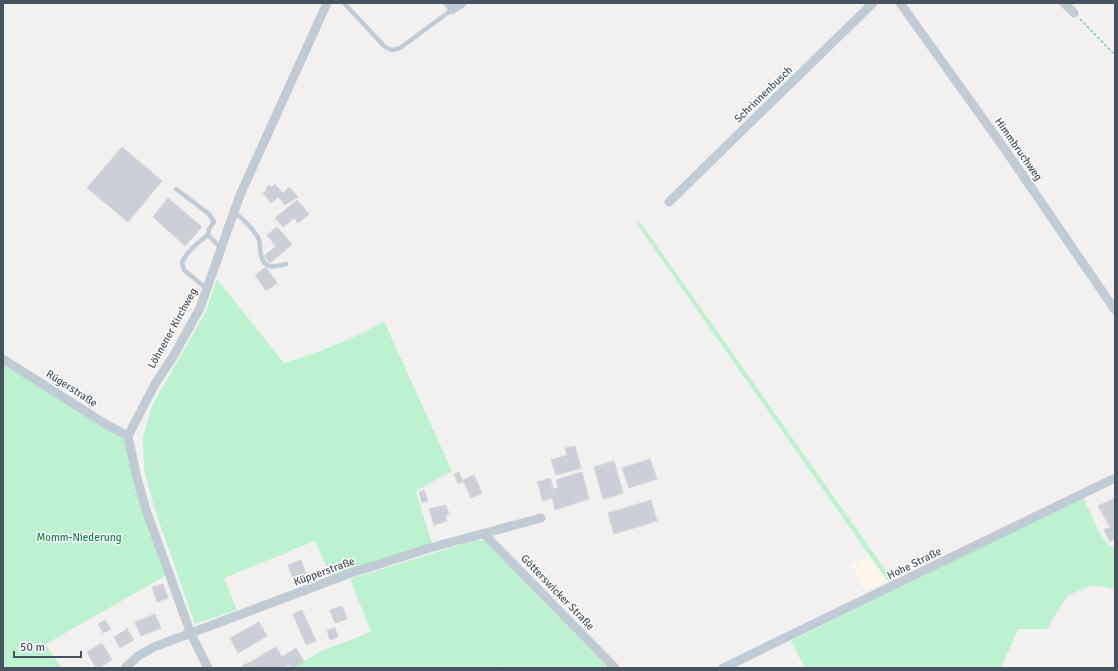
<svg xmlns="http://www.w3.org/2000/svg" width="1118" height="671" font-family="Signika,sans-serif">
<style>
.commercial{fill:#fdf7e9}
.green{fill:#bcf2d0}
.building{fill:#cccfd5;stroke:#d4d6dc}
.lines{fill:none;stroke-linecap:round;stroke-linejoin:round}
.path{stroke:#72d3a2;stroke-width:1.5;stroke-dasharray:3 2;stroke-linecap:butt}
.lane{stroke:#c0cbd3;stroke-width:4.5}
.street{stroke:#c0cbd3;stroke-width:9}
.labels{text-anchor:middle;stroke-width:3;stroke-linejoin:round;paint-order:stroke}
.street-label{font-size:11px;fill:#47545f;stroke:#fff}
.park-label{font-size:11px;fill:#11874a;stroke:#fff}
</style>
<rect width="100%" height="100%" fill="#f3f0f0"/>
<!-- commercial -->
<polygon class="commercial" points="869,555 887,580 866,591 851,565"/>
<!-- green -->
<g class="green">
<polygon points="640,222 891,578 887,580 869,555 637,224"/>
<path d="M217 279 284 363C319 352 353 340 384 321L452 471 416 491 432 544 330 576 315 541 224 578 237 610 195 624 155 510 144 469 143 437 152 406 206 311Z"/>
<polygon points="3,355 118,429 129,449 172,572 46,644 61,668 3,668"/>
<polygon points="1083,497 1100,534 1110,546 1115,547 1115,589 1092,585 1067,596 1047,629 1018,629 1001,668 805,668 791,641"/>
<polygon points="476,540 485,542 608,668 505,668 503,666 498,668 293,668 319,652 371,632 350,579"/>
</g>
<!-- building -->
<g class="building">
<polygon points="122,147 162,181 128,222 87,188"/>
<polygon points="275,184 283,193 289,187 298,197 285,205 278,197 271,203 263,193 267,190 266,188 269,185 271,187"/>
<polygon points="168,198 202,227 185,246 153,217"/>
<polygon points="297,200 309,214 298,223 294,218 283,227 275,218"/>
<polygon points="277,227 285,236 274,244 267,235"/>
<polygon points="285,236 292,244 282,253 274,244"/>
<polygon points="276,246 282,253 270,263 264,256"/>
<polygon points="266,267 277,283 266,291 255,275"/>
<polygon points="575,446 581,468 556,475 551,460 567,455 565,448"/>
<polygon points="650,459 657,479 629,488 622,468"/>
<polygon points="614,461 623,493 603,499 594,467"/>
<polygon points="459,472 463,482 458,484 454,474"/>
<polygon points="582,472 589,499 555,510 552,498 553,489 558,488 556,480"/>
<polygon points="474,475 482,493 471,498 463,480"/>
<polygon points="550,478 553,487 540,490 537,482"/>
<polygon points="553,487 553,489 552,498 542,501 540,490"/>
<polygon points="424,490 428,501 422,503 419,492"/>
<polygon points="1115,498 1115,539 1110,542 1104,530 1110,527 1098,506"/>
<polygon points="651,500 657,521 614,534 608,513"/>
<polygon points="446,505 449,514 445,515 447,521 434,525 429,509"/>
<polygon points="301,560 306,574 293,579 288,565"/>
<polygon points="163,584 168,598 157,602 152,587"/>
<polygon points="342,606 347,619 335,623 330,610"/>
<polygon points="302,610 316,641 306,645 293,614"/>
<polygon points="155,614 161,628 141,636 135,622"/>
<polygon points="105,620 111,629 103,633 98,624"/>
<polygon points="259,622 267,636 238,653 230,638"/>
<polygon points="126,627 134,640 120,648 114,637 127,629"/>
<polygon points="335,628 338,637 330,640 327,630"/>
<polygon points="102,643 112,660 99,668 96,668 87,652"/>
<polygon points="276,647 282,657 296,648 304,661 293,668 289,665 284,668 256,668 252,661"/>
<polygon points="252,661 256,668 244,668 242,666"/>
</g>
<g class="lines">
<!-- path -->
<polyline class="path" points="1080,19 1115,55"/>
<!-- lane -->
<g class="lane">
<polyline points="344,3 385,47 392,50 400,48 453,9"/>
<polyline points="176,189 209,214 214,222 209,229 208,235 221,248"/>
<path d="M234 213C241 216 256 232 259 240 261 245 259 250 261 255 264 270 275 267 286 264"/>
<path d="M207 289 184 270 182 262C188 250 198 243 208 235"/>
</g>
<!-- street -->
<g class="street">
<polyline points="448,3 453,9 462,3"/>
<polyline points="900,3 1004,148 1115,310"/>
<polyline points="1064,3 1074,13"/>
<polyline points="669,202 873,3"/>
<polyline points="3,359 107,425 128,436"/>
<polyline points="484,534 615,668"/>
<polyline points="125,668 138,656 154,647 348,574 433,547 541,518"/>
<polyline points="208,668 191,634 146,510 137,478 128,436 155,384 174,355 200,308 240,195 327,3"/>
<polyline points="723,668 1115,478"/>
</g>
</g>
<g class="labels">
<!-- street labels -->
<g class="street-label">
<text transform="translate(763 94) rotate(-44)" y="4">Schrinnenbusch</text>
<text transform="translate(1019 149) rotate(55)" y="4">Himmbruchweg</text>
<text transform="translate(172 328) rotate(-61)" y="4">Löhnener Kirchweg</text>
<text transform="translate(72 388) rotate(33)" y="4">Rügerstraße</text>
<text transform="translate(914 563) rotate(-26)" y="4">Hohe Straße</text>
<text transform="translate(324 571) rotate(-20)" y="4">Küpperstraße</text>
<text transform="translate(558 592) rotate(46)" y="4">Götterswicker Straße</text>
</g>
<!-- park labels -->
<g class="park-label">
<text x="79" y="541">Momm-Niederung</text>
</g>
</g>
<!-- border -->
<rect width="1118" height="671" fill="none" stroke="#47545f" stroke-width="8"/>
<!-- scale -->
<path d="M14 651v6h67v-6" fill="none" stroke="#47545f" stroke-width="2"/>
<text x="20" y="651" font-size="12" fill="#47545f" stroke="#ffffff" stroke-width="3" paint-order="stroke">50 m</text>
</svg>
